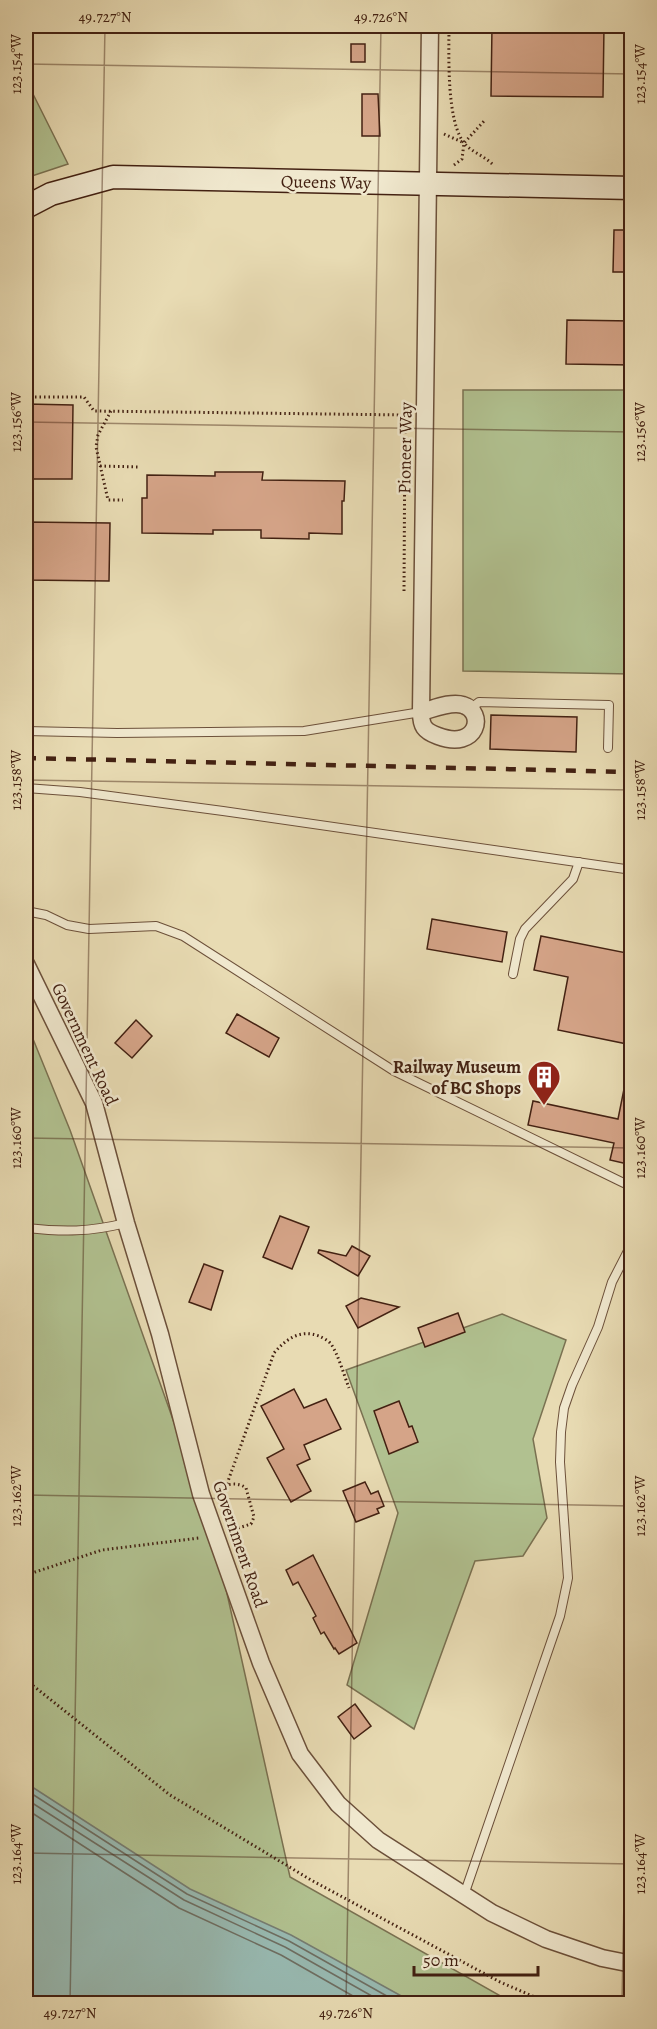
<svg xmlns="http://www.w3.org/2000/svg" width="657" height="2029" font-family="Alegreya,serif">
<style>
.green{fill:#b1c190;stroke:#7a7151;stroke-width:1.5}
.water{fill:#98bab2;stroke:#767d72;stroke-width:1.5}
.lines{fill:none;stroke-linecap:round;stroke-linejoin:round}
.shore{stroke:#6e6e62;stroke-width:1.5}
.building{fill:#d5a488;stroke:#432112;stroke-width:1.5}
.lane-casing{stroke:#6c503a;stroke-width:10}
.street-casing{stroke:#6c503a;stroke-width:19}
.secondary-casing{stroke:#432112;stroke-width:25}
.path{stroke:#432112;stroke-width:3;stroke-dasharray:1.5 3;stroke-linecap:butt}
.lane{stroke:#f0e8ce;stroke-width:8}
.street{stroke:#f0e8ce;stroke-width:16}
.secondary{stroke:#f0e8ce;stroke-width:22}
.rail{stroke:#432112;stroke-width:4.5;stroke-dasharray:10 10;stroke-linecap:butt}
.ticks{fill:none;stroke:#432112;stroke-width:1.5;stroke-opacity:0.45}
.labels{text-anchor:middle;stroke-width:5;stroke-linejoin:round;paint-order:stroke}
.street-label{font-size:18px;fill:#432112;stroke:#f0e8ce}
.poi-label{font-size:18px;font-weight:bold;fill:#432112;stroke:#f0e8ce;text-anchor:end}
.neatline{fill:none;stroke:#432112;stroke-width:2}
.ticks-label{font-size:15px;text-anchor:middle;fill:#432112}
</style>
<rect width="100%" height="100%" fill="#e8dbb3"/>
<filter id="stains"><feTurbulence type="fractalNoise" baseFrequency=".00333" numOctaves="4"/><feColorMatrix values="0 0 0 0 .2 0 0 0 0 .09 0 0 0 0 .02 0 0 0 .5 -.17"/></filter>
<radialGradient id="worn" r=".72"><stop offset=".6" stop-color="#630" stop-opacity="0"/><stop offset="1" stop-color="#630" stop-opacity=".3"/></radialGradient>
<!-- green -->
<g class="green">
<polygon points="26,80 68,164 26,178"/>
<polygon points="463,390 631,390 631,674 463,671"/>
<polygon points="26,1025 31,1034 70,1130 214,1535 290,1877 513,2003 26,2003"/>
<polygon points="502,1314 566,1340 533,1439 547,1518 523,1556 475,1561 414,1729 347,1685 398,1513 346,1370"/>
</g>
<!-- water -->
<polygon class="water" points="26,1783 190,1889 291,1935 414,2003 26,2003"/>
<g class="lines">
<!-- shore -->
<g class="shore">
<polyline points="26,1790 187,1894 289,1941 401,2004"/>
<polyline points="26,1799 184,1900 285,1947 386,2004"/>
<polyline points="26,1809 179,1908 281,1955 367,2004"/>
</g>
</g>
<!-- building -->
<g class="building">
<polygon points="492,26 604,26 603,97 491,96"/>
<rect x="351" y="44" width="14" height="18"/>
<polygon points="362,94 378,94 380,136 362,136"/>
<polygon points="614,230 632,230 632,272 613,272"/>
<polygon points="567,320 632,321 632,365 566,364"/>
<polygon points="26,404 73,405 72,479 26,479"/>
<polygon points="215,472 263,472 262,480 345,481 344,501 342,501 342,534 309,533 309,539 261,538 261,530 213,530 213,534 142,533 142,498 147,498 147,475 215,476"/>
<polygon points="26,522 110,523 109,581 26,580"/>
<polygon points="491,715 577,717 576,752 490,749"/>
<polygon points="432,919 507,932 502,962 427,949"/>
<polygon points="541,936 632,954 632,1045 558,1030 568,977 534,970"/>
<polygon points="237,1014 279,1038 269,1057 226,1033"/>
<polygon points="136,1020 152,1036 132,1058 115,1043"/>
<polygon points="625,1084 632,1085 632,1165 610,1160 614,1143 528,1125 533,1101 618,1119"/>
<polygon points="280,1216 309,1227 292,1269 263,1257"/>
<polygon points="352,1246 370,1256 358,1276 318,1253 319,1250 346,1256"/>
<polygon points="204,1264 223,1271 211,1310 189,1302"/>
<polygon points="361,1298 399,1307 358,1328 346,1306"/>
<polygon points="458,1313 465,1332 425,1347 418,1328"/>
<polygon points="294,1389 304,1408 326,1399 341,1429 304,1445 310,1459 297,1465 311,1491 291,1502 267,1458 284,1449 261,1406"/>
<polygon points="399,1401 409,1427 412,1426 418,1442 389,1454 374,1411"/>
<polygon points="365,1482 371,1494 378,1491 384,1506 377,1509 379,1513 356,1522 343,1491"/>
<polygon points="313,1555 357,1643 339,1654 335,1648 334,1649 324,1632 321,1634 313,1618 316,1616 298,1582 293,1585 286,1570"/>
<polygon points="355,1704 371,1726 354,1739 338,1717"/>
</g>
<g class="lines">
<defs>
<g id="lane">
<polyline points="470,709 479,702 609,705 608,748"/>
<polyline points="26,731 117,733 304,731 421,712"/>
<polyline points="26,788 80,792 223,811 632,870"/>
<polyline points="26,911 46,915 67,925 89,929 156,926 183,936 394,1071 632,1187"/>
<polyline points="513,974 520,939 525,929 573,879 579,862"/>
<path d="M26 1228C64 1232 89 1232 126 1223"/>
<polyline points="464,1895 560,1616 568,1578 560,1462 561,1432 564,1408 572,1385 598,1327 612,1282 632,1243"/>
</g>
<g id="street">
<path d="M421 712C433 709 451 701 463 705 486 712 478 751 438 736 424 731 421 726 421 712L430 26"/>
<polyline points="26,964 94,1103 126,1223 160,1334 201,1494 261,1663 300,1754 338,1804 378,1840 492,1913 546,1939 602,1958 632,1964"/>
</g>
<polyline id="secondary" points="26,207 51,194 113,177 632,188"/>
</defs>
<!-- lane casing -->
<use href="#lane" class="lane-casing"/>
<!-- street casing -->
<use href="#street" class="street-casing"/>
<!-- secondary casing -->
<use href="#secondary" class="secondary-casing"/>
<!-- path -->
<g class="path">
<path d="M449 26C449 53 446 123 465 144 473 153 487 157 494 166"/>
<polyline points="444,134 462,142"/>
<polyline points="454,165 462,159 464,143 485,120"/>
<polyline points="26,397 84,397 94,411 405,415"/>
<polyline points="111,411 98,435 96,447 108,500 123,500"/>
<polyline points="100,466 139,467"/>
<polyline points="404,591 405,415 406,409 409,408"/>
<path d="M227 1484 274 1353C286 1339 300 1329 319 1336 323 1338 328 1340 331 1344 338 1354 344 1375 349 1388"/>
<path d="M216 1488C227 1485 237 1481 246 1488L254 1517 251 1524 232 1530"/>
<polyline points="26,1575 102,1550 199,1538"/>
<polyline points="26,1680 170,1795 311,1880 500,1982 551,2004"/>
</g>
<!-- lane -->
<use href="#lane" class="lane"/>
<!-- street -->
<use href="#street" class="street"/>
<!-- secondary -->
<use href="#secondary" class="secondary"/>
<!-- rail -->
<polyline class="rail" points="26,758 632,772"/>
</g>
<!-- ticks -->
<path class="ticks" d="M26 64 632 74M26 422 632 432M26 780 632 790M26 1138 632 1148M26 1495 632 1506M26 1853 632 1864M70 2004 105 26M346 2004 381 26M622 2004 632 1477"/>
<!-- icons -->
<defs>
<symbol id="building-pin" viewBox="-11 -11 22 30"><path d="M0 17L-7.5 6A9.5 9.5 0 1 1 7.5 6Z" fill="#8f2418" stroke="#f0e8ce"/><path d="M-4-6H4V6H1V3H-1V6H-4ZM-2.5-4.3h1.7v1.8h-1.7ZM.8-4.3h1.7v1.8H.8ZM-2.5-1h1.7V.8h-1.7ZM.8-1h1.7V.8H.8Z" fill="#fff"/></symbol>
</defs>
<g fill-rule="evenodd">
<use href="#building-pin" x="525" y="1058" width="38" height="52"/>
</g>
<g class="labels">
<!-- street labels -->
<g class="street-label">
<text transform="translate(326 182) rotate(1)" y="6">Queens Way</text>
<text transform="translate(405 448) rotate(-89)" y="6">Pioneer Way</text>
<text transform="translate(85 1044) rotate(65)" y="6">Government Road</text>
<text transform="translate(240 1544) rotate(71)" y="6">Government Road</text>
</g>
<!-- poi labels -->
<g class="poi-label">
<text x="521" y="1073">Railway Museum<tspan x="521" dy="21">of BC Shops</tspan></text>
</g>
</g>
<!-- margin -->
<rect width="657" height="2029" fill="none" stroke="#e8dbb3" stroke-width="66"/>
<!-- scale -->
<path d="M414 1966v9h124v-9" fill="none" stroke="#432112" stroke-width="3"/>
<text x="423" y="1966" font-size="18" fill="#432112" stroke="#f0e8ce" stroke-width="4.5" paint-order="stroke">50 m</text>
<rect x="33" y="33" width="591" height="1963" class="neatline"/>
<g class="ticks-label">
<text x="105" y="22">49.727°N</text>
<text x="381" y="22">49.726°N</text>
<text transform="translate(16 64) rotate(-90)" y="5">123.154°W</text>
<text transform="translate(640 74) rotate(-90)" y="5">123.154°W</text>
<text transform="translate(16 422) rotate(-90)" y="5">123.156°W</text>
<text transform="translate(640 432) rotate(-90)" y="5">123.156°W</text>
<text transform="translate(16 780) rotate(-90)" y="5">123.158°W</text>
<text transform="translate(640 790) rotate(-90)" y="5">123.158°W</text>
<text transform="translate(16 1138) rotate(-90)" y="5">123.160°W</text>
<text transform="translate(640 1148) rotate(-90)" y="5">123.160°W</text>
<text transform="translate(16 1496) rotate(-90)" y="5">123.162°W</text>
<text transform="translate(640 1506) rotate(-90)" y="5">123.162°W</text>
<text transform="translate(16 1854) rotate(-90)" y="5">123.164°W</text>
<text transform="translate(640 1864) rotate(-90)" y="5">123.164°W</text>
<text x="70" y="2018">49.727°N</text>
<text x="346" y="2018">49.726°N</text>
</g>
<rect width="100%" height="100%" filter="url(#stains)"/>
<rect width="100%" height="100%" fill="url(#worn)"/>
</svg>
